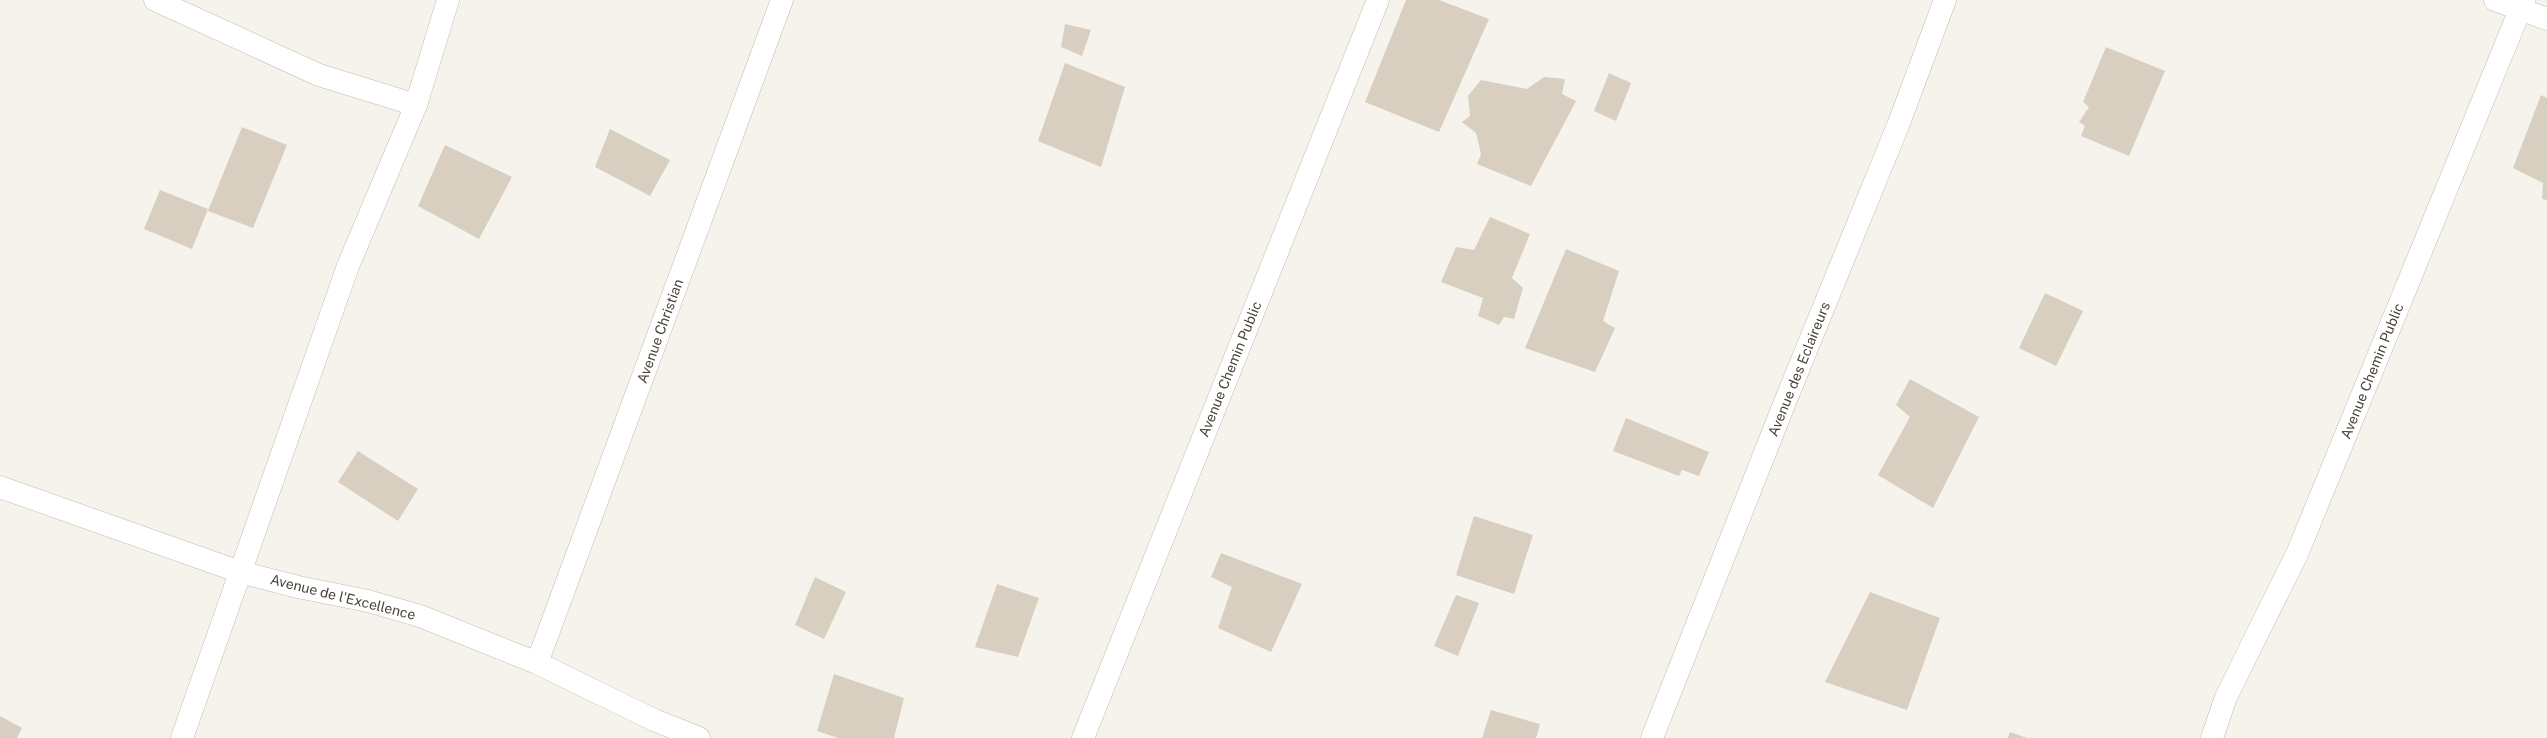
<svg xmlns="http://www.w3.org/2000/svg" width="2547" height="738" font-family="'Public Sans',sans-serif">
<style>
.building{fill:#d8cfc1}
.lines{fill:none;stroke-linecap:round;stroke-linejoin:round}
.minor-casing{stroke:#c2bbae;stroke-width:23}
.minor{stroke:#fff;stroke-width:22}
.labels{text-anchor:middle;stroke-width:3;stroke-linejoin:round;paint-order:stroke}
.street-label{font-size:14px;fill:#4b4439;stroke:#fff}
</style>
<rect width="100%" height="100%" fill="#f6f3ec"/>
<!-- building -->
<g class="building">
<polygon points="1406,0 1439,0 1489,19 1439,132 1365,102"/>
<polygon points="1065,24 1091,30 1082,56 1061,47"/>
<polygon points="2106,47 2165,71 2129,156 2081,136 2085,126 2079,122 2089,107 2083,102"/>
<polygon points="1065,63 1125,87 1101,167 1038,141"/>
<polygon points="1609,73 1631,83 1616,121 1594,111"/>
<polygon points="1544,77 1565,79 1562,94 1576,101 1531,186 1477,164 1481,154 1476,133 1462,122 1470,116 1468,96 1481,80 1527,89"/>
<polygon points="2541,95 2547,98 2547,200 2542,199 2543,183 2513,168"/>
<polygon points="242,127 287,145 253,228 208,211"/>
<polygon points="610,129 670,160 650,196 595,167"/>
<polygon points="445,145 512,177 479,239 418,206"/>
<polygon points="160,190 208,209 192,249 144,229"/>
<polygon points="1490,217 1530,234 1512,278 1523,288 1514,319 1504,317 1499,325 1478,316 1483,298 1441,282 1456,247 1474,250"/>
<polygon points="1566,249 1619,271 1603,321 1615,328 1595,372 1525,348"/>
<polygon points="2045,293 2083,311 2056,366 2019,348"/>
<polygon points="1910,379 1979,417 1933,508 1878,475 1910,417 1896,405"/>
<polygon points="1626,418 1709,452 1699,476 1682,470 1679,476 1613,451"/>
<polygon points="358,451 418,489 398,521 338,482"/>
<polygon points="1474,516 1533,535 1514,594 1456,575"/>
<polygon points="1221,553 1302,584 1271,652 1218,628 1232,587 1211,577"/>
<polygon points="815,577 846,592 824,639 795,625"/>
<polygon points="997,584 1039,598 1018,657 975,647"/>
<polygon points="1870,592 1940,618 1907,710 1825,682"/>
<polygon points="1456,595 1479,603 1458,656 1434,646"/>
<polygon points="834,674 904,698 894,738 838,738 817,731"/>
<polygon points="1491,710 1540,724 1536,738 1482,738"/>
<polygon points="0,716 22,728 17,738 0,738"/>
<polygon points="2010,732 2027,738 2008,738"/>
</g>
<g class="lines">
<defs>
<g id="minor">
<polyline points="155,0 319,75 416,105"/>
<polyline points="2495,0 2547,19"/>
<polyline points="0,487 240,572 298,587 368,601 420,616 537,663 654,720 699,738"/>
<polyline points="537,663 782,0"/>
<polyline points="182,738 348,266 416,105 448,0"/>
<polyline points="1083,738 1378,0"/>
<polyline points="1652,738 1785,402 1899,123 1945,0"/>
<polyline points="2212,738 2226,697 2297,554 2524,0"/>
</g>
</defs>
<!-- minor casing -->
<use href="#minor" class="minor-casing"/>
<!-- minor -->
<use href="#minor" class="minor"/>
</g>
<g class="labels">
<!-- street labels -->
<g class="street-label">
<text transform="translate(660 331) rotate(-70)" y="5">Avenue Christian</text>
<text transform="translate(1230 369) rotate(-68)" y="5">Avenue Chemin Public</text>
<text transform="translate(1799 369) rotate(-68)" y="5">Avenue des Eclaireurs</text>
<text transform="translate(2372 371) rotate(-68)" y="5">Avenue Chemin Public</text>
<text transform="translate(343 597) rotate(14)" y="5">Avenue de l'Excellence</text>
</g>
</g>
</svg>
